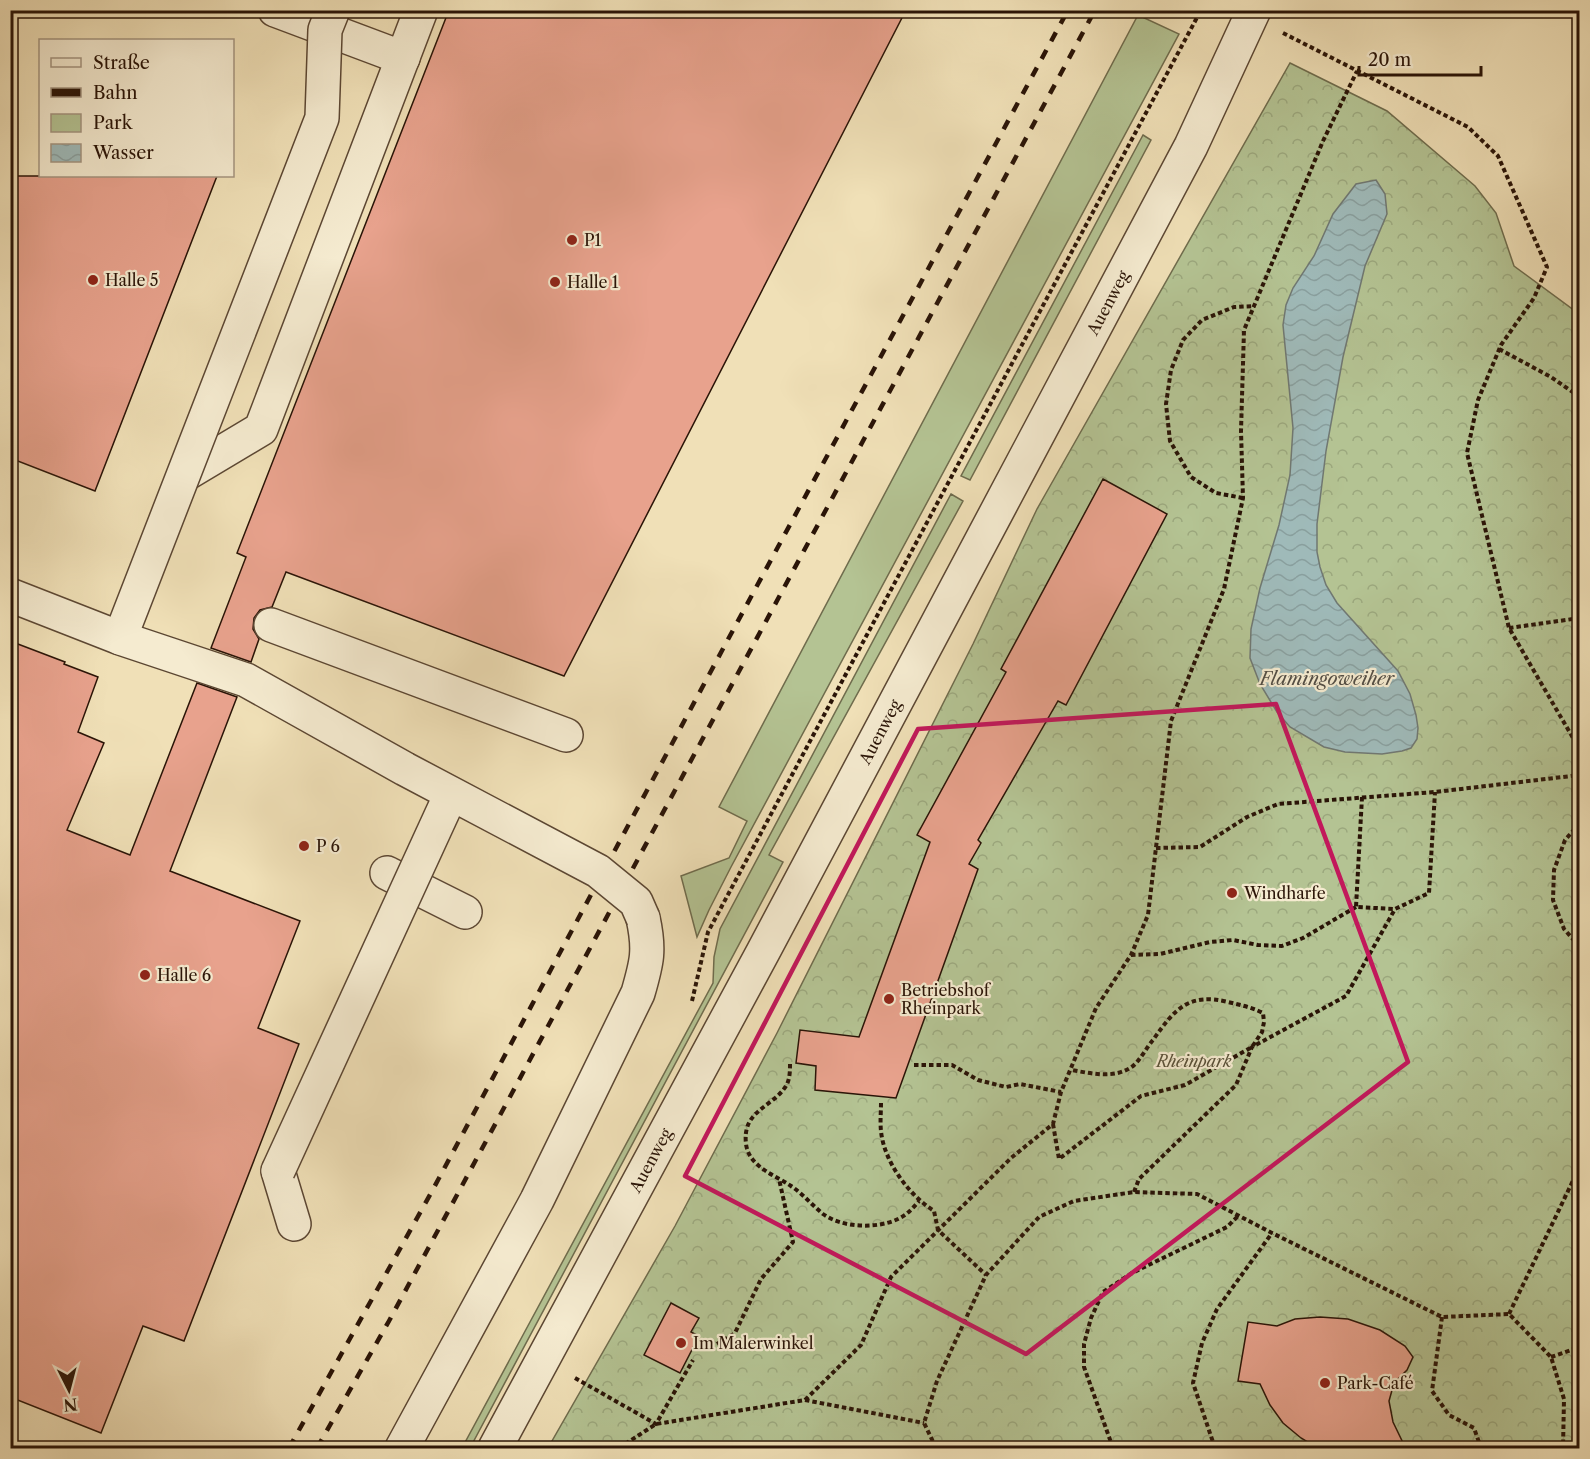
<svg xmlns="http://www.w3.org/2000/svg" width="1590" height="1459" font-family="'Libre Caslon Text',serif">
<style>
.green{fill:#b4c393;stroke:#6f6c4d;stroke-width:1.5}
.forest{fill:url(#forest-crowns);stroke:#6f6c4d;stroke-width:1.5}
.water{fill:url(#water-waves);stroke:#707872;stroke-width:1.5}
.building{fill:#e8a28d;stroke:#2a1407;stroke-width:1.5}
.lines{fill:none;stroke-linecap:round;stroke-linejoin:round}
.minor-casing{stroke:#5c4733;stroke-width:36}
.path{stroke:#2a1407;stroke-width:4;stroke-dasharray:4.5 3;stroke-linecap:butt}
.minor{stroke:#f5ebd0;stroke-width:33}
.rail{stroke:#2a1407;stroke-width:4.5;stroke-dasharray:10 10;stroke-linecap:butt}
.minor-bridge-casing{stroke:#5c4733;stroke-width:36;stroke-linecap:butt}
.minor-bridge{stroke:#f5ebd0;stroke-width:33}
.marked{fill:none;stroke:#c2185b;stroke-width:4.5;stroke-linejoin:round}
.poi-dot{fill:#8f2418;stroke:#f5ebd0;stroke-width:2}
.labels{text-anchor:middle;stroke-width:4.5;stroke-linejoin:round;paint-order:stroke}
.poi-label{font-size:16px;fill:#2a1407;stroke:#f5ebd0;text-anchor:start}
.street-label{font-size:16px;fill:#2a1407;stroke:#f5ebd0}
.park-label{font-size:16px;font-style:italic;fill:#5a5138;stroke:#f5ebd0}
.water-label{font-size:18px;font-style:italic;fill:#534e45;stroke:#f5ebd0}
</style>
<defs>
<pattern id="forest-crowns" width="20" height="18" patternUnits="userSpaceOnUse" patternTransform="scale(1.5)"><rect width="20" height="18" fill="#b4c393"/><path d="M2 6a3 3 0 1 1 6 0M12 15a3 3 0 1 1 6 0" fill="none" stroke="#9ba77d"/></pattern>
<pattern id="water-waves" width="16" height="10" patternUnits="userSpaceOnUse" patternTransform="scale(1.5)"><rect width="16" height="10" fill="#9fbab9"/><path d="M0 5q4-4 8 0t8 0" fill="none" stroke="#899f9e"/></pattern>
</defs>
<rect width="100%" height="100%" fill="#f0e0b7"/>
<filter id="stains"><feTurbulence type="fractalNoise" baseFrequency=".00333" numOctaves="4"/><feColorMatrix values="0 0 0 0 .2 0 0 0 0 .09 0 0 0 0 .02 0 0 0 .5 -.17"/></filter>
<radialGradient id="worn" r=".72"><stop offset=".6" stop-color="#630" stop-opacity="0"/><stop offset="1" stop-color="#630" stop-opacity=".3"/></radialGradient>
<!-- green -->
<g class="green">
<polygon points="1138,15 1179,34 731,867 709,910 697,937 681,876 729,858 747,821 719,807"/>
<polygon points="1143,135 1151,140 970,480 961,476"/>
<polygon points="951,494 963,501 769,855 783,862 470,1448 462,1448 713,983 714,957 720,929"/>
</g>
<!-- forest -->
<polygon class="forest" points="1290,63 1387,111 1475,186 1496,213 1514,266 1579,314 1579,1448 548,1448 675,1226 777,1033 973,644 1037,509"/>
<!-- water -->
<polygon class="water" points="1376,180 1385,194 1387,214 1365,266 1343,357 1326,451 1317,524 1317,552 1320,567 1326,585 1337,603 1398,671 1410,694 1416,715 1418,728 1417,739 1411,748 1402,751 1382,754 1345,752 1324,747 1290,727 1277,712 1260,684 1250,658 1251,629 1260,588 1279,525 1290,475 1293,428 1283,325 1286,305 1293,288 1314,256 1333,214 1356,184"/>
<!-- building -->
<g class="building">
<polygon points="449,10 906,10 564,676 286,572 272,607 260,610 254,618 253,629 259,639 251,662 211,648 246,557 237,553"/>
<polygon points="10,176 217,176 95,491 10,458"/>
<polygon points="1103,479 1167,514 1066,705 1058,701 978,840 981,843 969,864 978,869 896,1098 815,1090 816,1066 796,1063 800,1030 859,1037 930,842 917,835 1006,672 1001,669"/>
<polygon points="10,641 65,662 64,664 98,677 78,732 104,743 67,830 130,855 197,683 237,697 170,871 300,921 258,1028 299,1044 184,1341 143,1326 101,1433 10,1397"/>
<polygon points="671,1303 699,1318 691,1332 699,1336 680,1373 644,1355"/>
<polygon points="1320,1317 1348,1319 1380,1330 1405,1346 1413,1357 1407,1370 1394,1383 1389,1401 1393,1422 1406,1449 1319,1449 1301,1438 1283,1423 1270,1405 1260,1384 1238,1381 1248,1322 1277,1326 1295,1319"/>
</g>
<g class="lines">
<defs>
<g id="minor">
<polyline points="275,10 403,58"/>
<polyline points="184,475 261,429 421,10"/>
<polyline points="271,625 566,735"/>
<polyline points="387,873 465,912"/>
<polyline points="278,1171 294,1224"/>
<path d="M402 1448 537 1200 638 993C647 962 650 950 643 918"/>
<path id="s1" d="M495 1448 763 952 1191 146 1254 10"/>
</g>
</defs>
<!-- minor casing -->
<use href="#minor" class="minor-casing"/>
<!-- path -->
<g class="path">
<polyline points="1283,33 1468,127 1498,156 1547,267 1534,298 1501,345 1478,400 1467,453 1509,628 1580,750"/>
<polyline points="1499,349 1551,377 1580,397"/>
<polyline points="1243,498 1216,493 1191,477 1170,441 1166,404 1171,370 1183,340 1202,320 1234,307 1255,306"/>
<polyline points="1509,628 1580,618"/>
<polyline points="1362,797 1356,907 1395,909"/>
<polyline points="1580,823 1565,840 1554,870 1553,900 1564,929 1580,947"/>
<polyline points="1156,848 1200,847 1247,817 1278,804 1435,792 1580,775"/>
<polyline points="1131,955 1160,954 1210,942 1233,940 1258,945 1282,946 1303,938 1356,907"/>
<polyline points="692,1001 708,932 1201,10"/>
<path d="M790 1064C790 1071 790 1079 786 1086 772 1108 742 1110 746 1144 749 1167 775 1175 791 1186 803 1194 812 1205 823 1214 842 1228 877 1229 898 1219 907 1215 913 1208 919 1201"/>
<polyline points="914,1065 952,1065 978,1080 1006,1087 1020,1084 1061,1092"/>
<path d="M881 1103C881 1112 880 1122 881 1131 884 1162 909 1195 934 1211L938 1230 986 1275"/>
<path d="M1053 1124 1059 1159 1141 1096 1185 1085 1252 1047 1262 1032 1264 1022 1263 1013C1251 1007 1240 1005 1228 1002 1188 992 1174 1010 1153 1040 1146 1048 1139 1063 1130 1068 1112 1079 1090 1073 1071 1070"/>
<polyline points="1134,1192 1139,1179 1236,1085 1252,1047 1346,996 1395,909 1429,893 1435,792"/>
<polyline points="1509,1314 1580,1166"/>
<polyline points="1442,1317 1432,1391 1449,1415 1474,1428 1481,1448"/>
<polyline points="717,1344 735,1333 761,1279 793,1242 779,1179"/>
<polyline points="1551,1357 1580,1347"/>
<polyline points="575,1378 656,1424 693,1360"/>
<polyline points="805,1400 861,1345 891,1277 1011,1158 1053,1124 1061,1092 1096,1008 1131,955 1148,915 1171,721 1224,589 1243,498 1241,431 1244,330 1323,141 1357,71"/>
<polyline points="619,1448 656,1424 805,1400 924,1423"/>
<polyline points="936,1448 924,1423 937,1381 986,1275 1039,1217 1074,1201 1134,1192 1197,1194 1272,1233 1442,1317 1509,1314 1551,1357 1564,1399 1563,1448"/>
<polyline points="1113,1448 1084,1367 1084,1344 1091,1318 1103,1292 1132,1273 1227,1227 1238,1216"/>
<polyline points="1215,1448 1193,1383 1202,1343 1217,1309 1272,1233"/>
</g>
<!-- minor -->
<use href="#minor" class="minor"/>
<!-- rail -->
<g class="rail">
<polyline points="289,1448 431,1193 725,645 1068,10"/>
<polyline points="317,1448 389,1321 512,1093 1095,10"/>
</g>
<defs>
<g id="minor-bridge">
<polyline points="10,595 120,638 246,680 405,769 598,871 636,902 643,918"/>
<polyline points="120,638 322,118 325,30 333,10"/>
<polyline points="278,1171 451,794"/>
</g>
</defs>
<!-- minor-bridge casing -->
<use href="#minor-bridge" class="minor-bridge-casing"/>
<!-- minor-bridge -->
<use href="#minor-bridge" class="minor-bridge"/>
</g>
<!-- marked area -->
<path class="marked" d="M1276 704 1408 1062 1026 1354 685 1176 918 729Z"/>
<!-- markers -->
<g class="poi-dot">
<circle cx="572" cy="240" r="6"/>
<circle cx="93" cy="280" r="6"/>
<circle cx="555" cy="282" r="6"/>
<circle cx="304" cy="846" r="6"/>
<circle cx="1232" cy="893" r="6"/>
<circle cx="145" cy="975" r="6"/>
<circle cx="889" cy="999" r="6"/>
<circle cx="681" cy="1343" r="6"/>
<circle cx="1325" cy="1383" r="6"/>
</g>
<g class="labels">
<!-- poi labels -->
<g class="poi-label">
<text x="584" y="246">P1</text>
<text x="105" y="286">Halle 5</text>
<text x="567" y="288">Halle 1</text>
<text x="316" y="852">P 6</text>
<text x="1244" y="899">Windharfe</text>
<text x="157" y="981">Halle 6</text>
<text x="901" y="996">Betriebshof<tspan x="901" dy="18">Rheinpark</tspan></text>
<text x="693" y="1349">Im Malerwinkel</text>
<text x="1337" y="1389">Park-Café</text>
</g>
<!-- street labels -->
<g class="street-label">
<text dy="6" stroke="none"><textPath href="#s1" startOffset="1299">Auenweg</textPath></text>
<text dy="6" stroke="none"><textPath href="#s1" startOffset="813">Auenweg</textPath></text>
<text dy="6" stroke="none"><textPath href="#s1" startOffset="327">Auenweg</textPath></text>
</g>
<!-- park labels -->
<g class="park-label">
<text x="1194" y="1067">Rheinpark</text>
</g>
<!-- water labels -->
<g class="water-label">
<text x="1327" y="685">Flamingoweiher</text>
</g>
</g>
<!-- margin -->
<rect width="1590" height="1459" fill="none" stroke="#f0e0b7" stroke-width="36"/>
<rect x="12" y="12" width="1566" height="1435" fill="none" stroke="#2a1407" stroke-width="3"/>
<rect x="18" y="18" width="1554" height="1423" fill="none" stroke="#2a1407" stroke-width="1.5"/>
<!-- legend -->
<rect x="39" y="39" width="195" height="138" fill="#f5ebd0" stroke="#a49580" stroke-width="1.5"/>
<rect x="51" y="58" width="30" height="9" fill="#f5ebd0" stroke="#a49580" stroke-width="1.5"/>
<text x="93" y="69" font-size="18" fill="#2a1407">Straße</text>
<rect x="51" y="88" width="30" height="9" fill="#2a1407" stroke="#a49580" stroke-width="1.5"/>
<text x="93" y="99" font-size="18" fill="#2a1407">Bahn</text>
<rect x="51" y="114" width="30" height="18" fill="#b4c393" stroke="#a49580" stroke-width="1.5"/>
<text x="93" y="129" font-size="18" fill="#2a1407">Park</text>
<rect x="51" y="144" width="30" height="18" fill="url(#water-waves)" stroke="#a49580" stroke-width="1.5"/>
<text x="93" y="159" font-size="18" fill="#2a1407">Wasser</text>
<!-- north arrow -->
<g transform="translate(69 1390) rotate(174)" stroke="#f5ebd0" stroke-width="4.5" paint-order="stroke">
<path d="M0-4.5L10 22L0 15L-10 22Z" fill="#2a1407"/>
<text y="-9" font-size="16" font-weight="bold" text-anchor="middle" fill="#2a1407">N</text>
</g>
<!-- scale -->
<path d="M1359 66v9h122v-9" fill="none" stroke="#2a1407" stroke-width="3"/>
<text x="1368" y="66" font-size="18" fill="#2a1407" stroke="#f5ebd0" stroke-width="4.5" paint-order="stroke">20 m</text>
<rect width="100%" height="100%" filter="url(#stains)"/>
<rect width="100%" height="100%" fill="url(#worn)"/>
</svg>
